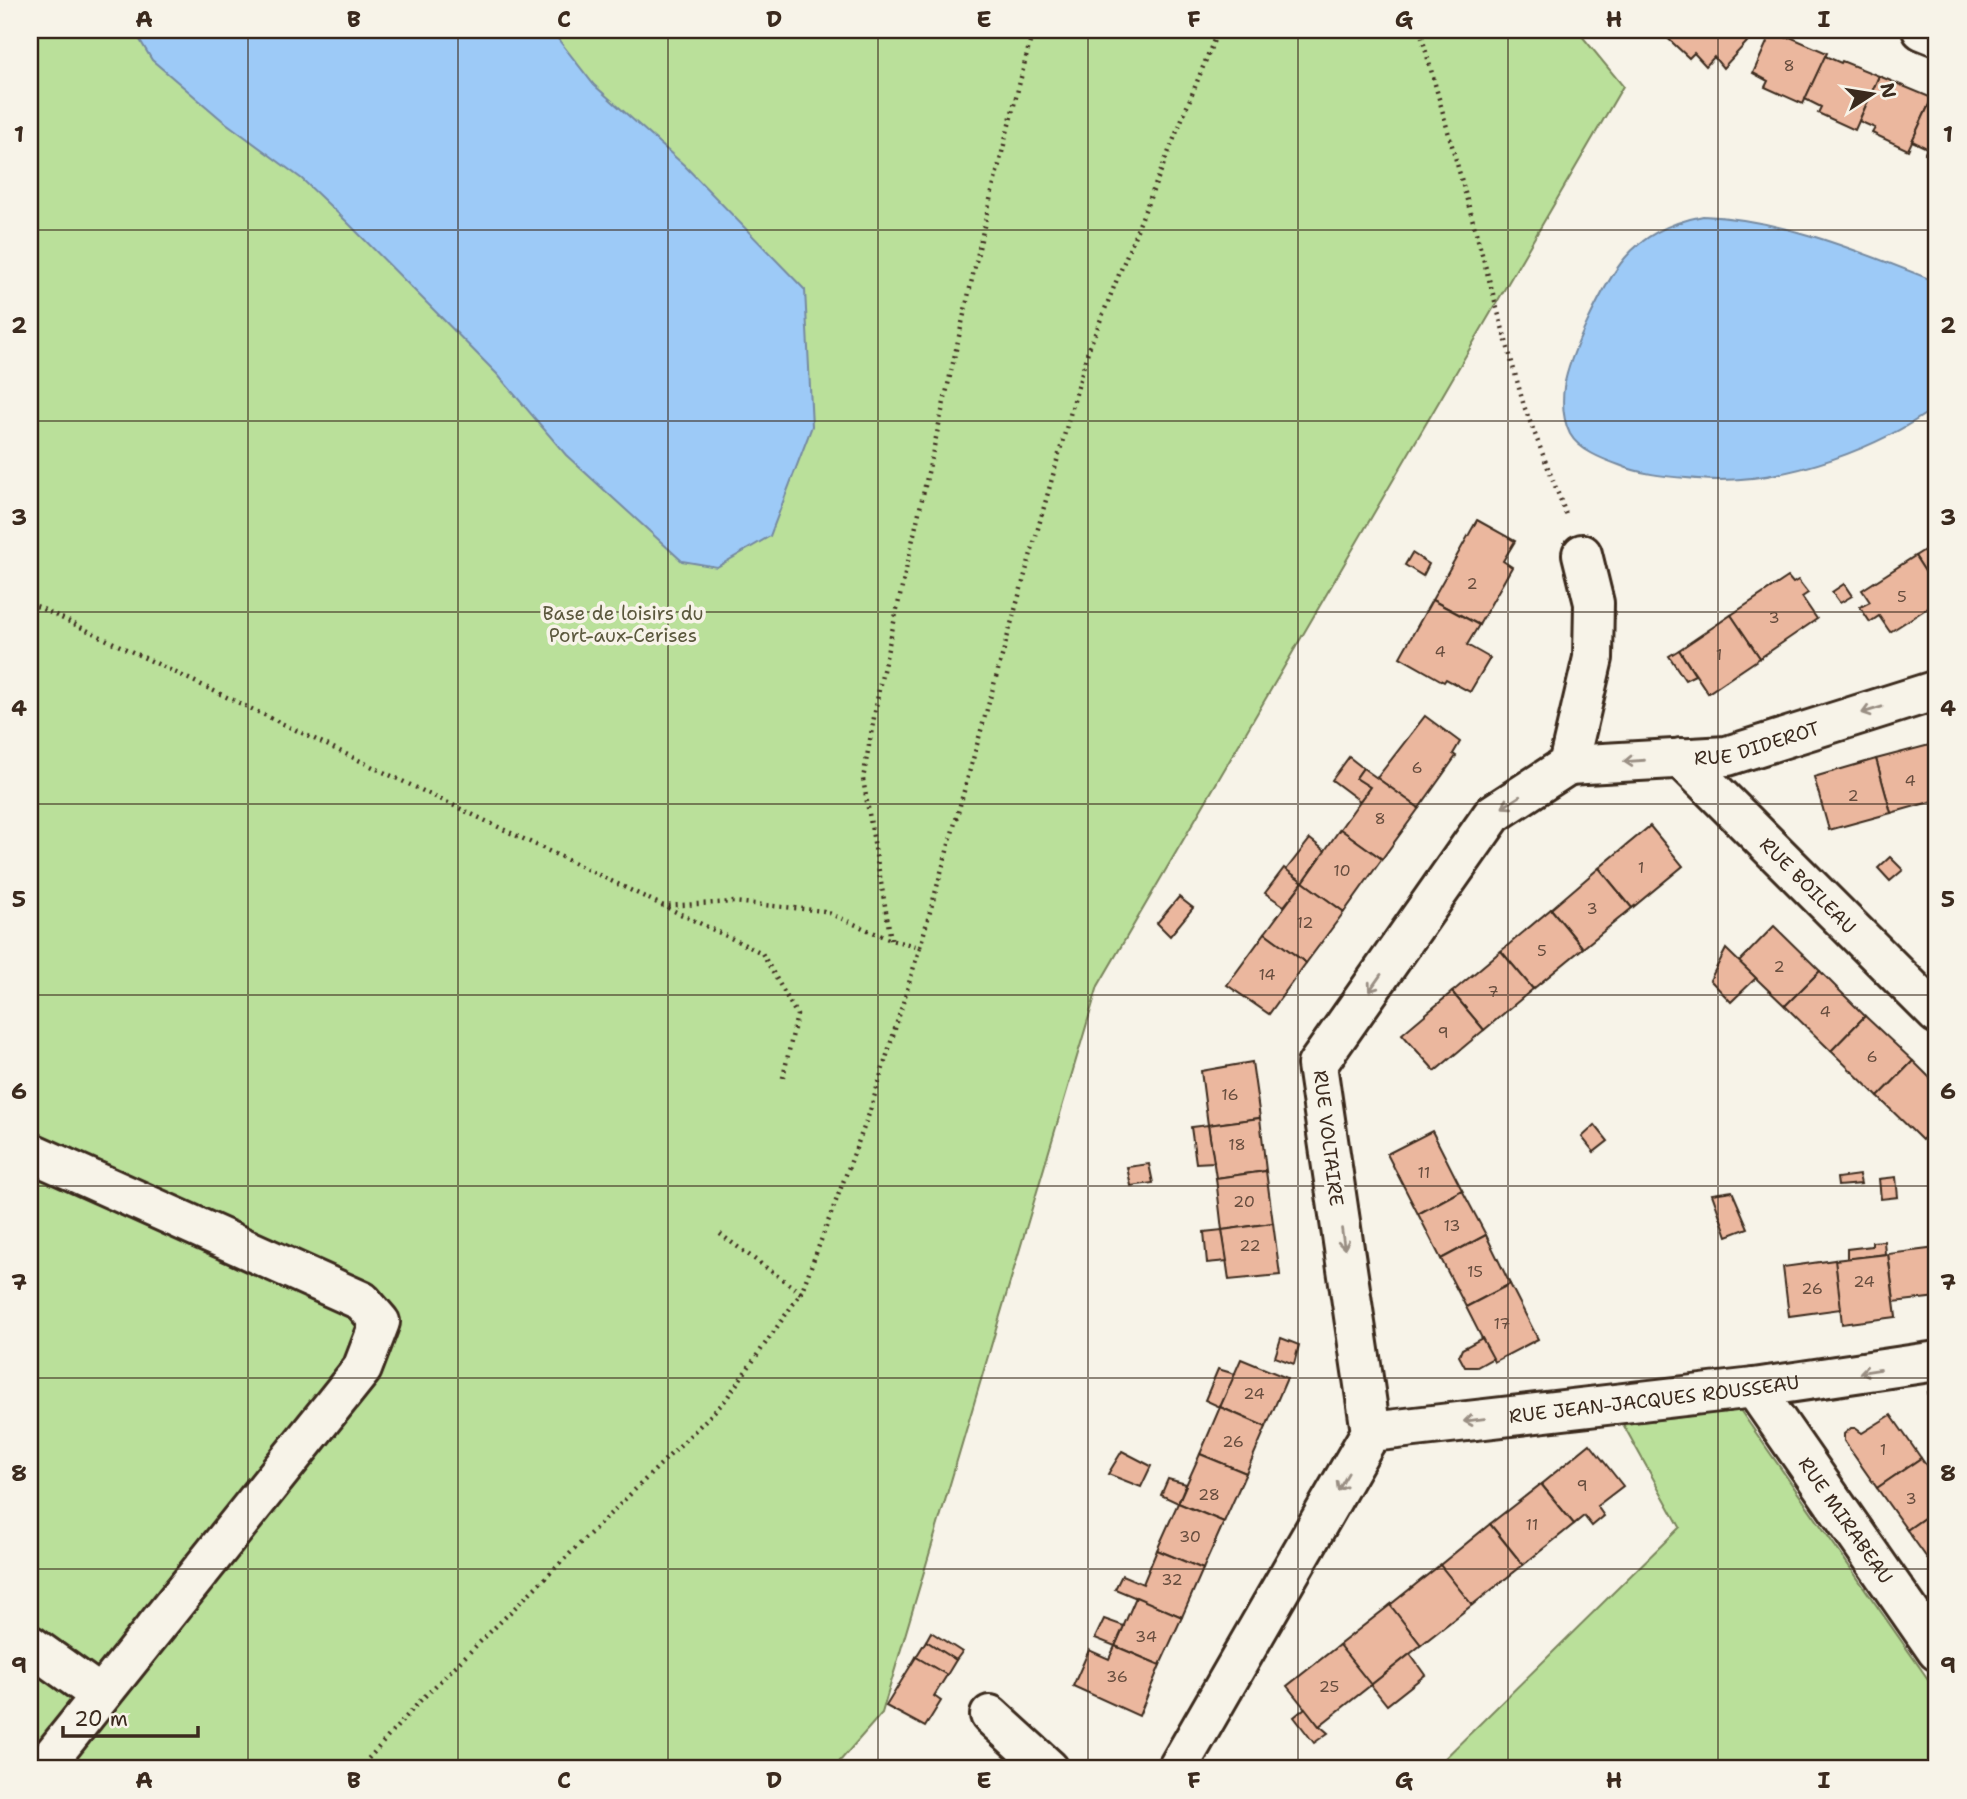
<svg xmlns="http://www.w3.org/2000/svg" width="1967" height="1799" font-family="'Shantell Sans',sans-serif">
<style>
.green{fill:#bae09a;stroke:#7a855c;stroke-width:2}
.water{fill:#9dcaf7;stroke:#768aa0;stroke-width:2}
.building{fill:#ebb79e;stroke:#3b2a1e;stroke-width:2}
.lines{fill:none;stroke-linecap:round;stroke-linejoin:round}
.minor-casing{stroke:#3b2a1e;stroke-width:44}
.path{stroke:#3b2a1e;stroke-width:4.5;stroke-dasharray:2 5;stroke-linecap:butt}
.minor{stroke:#f7f3e8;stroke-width:38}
.oneway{stroke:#998e83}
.grid{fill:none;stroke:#3b2a1e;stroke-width:2;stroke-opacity:0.55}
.labels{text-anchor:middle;stroke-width:7;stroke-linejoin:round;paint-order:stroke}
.number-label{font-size:16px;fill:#674d3e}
.park-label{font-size:19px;fill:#5b583d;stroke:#f7f3e8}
.street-label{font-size:19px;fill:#3b2a1e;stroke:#f7f3e8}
.neatline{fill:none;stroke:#3b2a1e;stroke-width:2.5}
.grid-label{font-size:23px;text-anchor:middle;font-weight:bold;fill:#3b2a1e}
</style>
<rect width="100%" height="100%" fill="#f7f3e8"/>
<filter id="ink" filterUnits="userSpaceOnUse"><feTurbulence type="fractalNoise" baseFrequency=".0143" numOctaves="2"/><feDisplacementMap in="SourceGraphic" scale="14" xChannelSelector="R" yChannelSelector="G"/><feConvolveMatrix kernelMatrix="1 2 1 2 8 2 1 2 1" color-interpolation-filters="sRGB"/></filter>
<g filter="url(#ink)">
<!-- green -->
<g class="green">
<polygon points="30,30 1577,30 1623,86 1098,986 882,1713 833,1769 30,1769"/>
<polygon points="1740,1410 1937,1692 1937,1769 1434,1769 1680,1527 1623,1424"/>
</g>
<!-- water -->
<g class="water">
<polygon points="134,30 551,30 594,85 684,165 805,290 812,426 770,536 717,567 682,561 566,455 497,374 346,221 302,179 222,120 152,60"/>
<path d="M1703 216C1783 219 1864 253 1937 282V406C1878 449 1791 480 1718 480 1708 480 1697 479 1686 478 1663 476 1640 474 1619 465 1602 459 1579 450 1570 434 1563 420 1562 403 1564 387 1569 355 1604 283 1625 258 1645 234 1673 222 1703 216Z"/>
</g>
<!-- building -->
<g class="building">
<polygon points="1663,30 1736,30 1747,42 1723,68 1714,57 1706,66 1694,53 1689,58 1661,32"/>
<polygon points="1772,31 1787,38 1790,37 1827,53 1803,104 1765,87 1768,81 1753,73"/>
<polygon points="1825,56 1841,63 1842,61 1879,76 1855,130 1818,113 1821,107 1805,99"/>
<polygon points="1879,76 1932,98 1908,150 1872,133 1875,128 1859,121"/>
<polygon points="1932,98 1937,100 1937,159 1925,153 1927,148 1912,141"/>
<polygon points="1477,520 1515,541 1503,561 1512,567 1479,625 1432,600"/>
<polygon points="1937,542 1937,590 1915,556"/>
<polygon points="1412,553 1429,564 1423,576 1405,565"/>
<polygon points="1915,556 1937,590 1937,602 1890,632 1879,616 1870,622 1860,607 1870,602 1862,590"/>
<polygon points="1788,577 1793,583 1798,580 1808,593 1802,597 1817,619 1760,658 1731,615"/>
<polygon points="1844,584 1852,596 1840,603 1832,592"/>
<polygon points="1432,600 1479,625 1467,645 1490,658 1470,692 1446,679 1444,682 1400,657"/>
<polygon points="1731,615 1760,658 1708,693 1679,650"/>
<polygon points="1679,650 1695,675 1685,680 1669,656"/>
<polygon points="1425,716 1460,742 1453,754 1456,756 1419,808 1377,778"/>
<polygon points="1937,743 1937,800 1891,813 1876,759"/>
<polygon points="1349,757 1363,768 1356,778 1370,787 1360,801 1332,780"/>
<polygon points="1876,759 1891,813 1829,830 1814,777"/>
<polygon points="1363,768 1419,808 1382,859 1340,829 1370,787 1356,778"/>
<polygon points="1650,826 1683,866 1632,908 1599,868"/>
<polygon points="1340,829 1382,859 1344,912 1303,882"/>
<polygon points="1310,839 1325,851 1303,882 1286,870"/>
<polygon points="1890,857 1903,870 1890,881 1878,868"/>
<polygon points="1284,868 1303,882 1284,906 1265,893"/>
<polygon points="1599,868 1632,908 1583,948 1551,909"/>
<polygon points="1303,882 1344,912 1306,963 1265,933"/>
<polygon points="1179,897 1193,908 1170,936 1157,923"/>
<polygon points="1551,909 1583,948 1533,989 1501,951"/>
<polygon points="1774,926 1820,971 1785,1006 1739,962"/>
<polygon points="1265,933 1306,963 1269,1014 1227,985"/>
<polygon points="1726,949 1756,978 1731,1002 1710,980"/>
<polygon points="1501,951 1533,989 1484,1030 1452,992"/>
<polygon points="1820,971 1865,1016 1831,1051 1785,1006"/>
<polygon points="1452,992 1484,1030 1435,1071 1402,1034"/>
<polygon points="1865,1016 1913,1061 1878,1097 1831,1051"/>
<polygon points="1913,1061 1937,1085 1937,1124 1922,1140 1878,1097"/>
<polygon points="1252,1062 1260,1118 1208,1125 1201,1071"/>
<polygon points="1260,1118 1266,1171 1216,1178 1208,1125"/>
<polygon points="1208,1125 1214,1162 1196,1163 1191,1127"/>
<polygon points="1595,1125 1608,1141 1594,1152 1582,1137"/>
<polygon points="1432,1131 1462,1190 1418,1214 1387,1154"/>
<polygon points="1149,1164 1153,1183 1131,1186 1127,1167"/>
<polygon points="1266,1171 1273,1223 1222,1230 1216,1178"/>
<polygon points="1859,1175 1861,1184 1838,1186 1837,1178"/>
<polygon points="1896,1177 1898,1197 1881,1199 1879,1179"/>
<polygon points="1462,1190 1486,1235 1441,1259 1418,1214"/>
<polygon points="1732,1191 1748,1228 1727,1236 1712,1194"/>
<polygon points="1273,1223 1280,1275 1229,1280 1222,1230"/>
<polygon points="1222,1230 1227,1261 1207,1263 1204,1232"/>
<polygon points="1486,1235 1510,1284 1466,1307 1441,1259"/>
<polygon points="1884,1241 1885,1254 1847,1259 1847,1249 1872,1246 1872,1242"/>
<polygon points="1937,1248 1937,1297 1894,1302 1888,1254"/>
<polygon points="1888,1254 1896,1317 1842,1324 1835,1260"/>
<polygon points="1835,1260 1841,1309 1789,1316 1783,1267"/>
<polygon points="1510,1284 1538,1339 1494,1362 1466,1307"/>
<polygon points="1281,1338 1299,1345 1294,1364 1275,1357"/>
<polygon points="1482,1338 1493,1358 1477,1367 1465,1367 1459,1356 1462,1349"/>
<polygon points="1241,1359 1287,1378 1266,1427 1220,1407"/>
<polygon points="1218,1369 1235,1374 1220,1407 1205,1400"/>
<polygon points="1937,1390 1937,1443 1928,1392"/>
<polygon points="1220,1407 1266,1427 1246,1473 1200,1454"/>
<polygon points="1891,1415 1921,1458 1877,1488 1844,1441 1844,1434 1851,1428 1855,1428 1862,1433"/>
<polygon points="1590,1444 1623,1486 1597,1506 1604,1516 1592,1526 1584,1516 1574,1524 1541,1484"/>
<polygon points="1122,1451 1151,1466 1141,1487 1108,1474"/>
<polygon points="1200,1454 1246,1473 1224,1522 1178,1503"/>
<polygon points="1921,1458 1937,1481 1937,1509 1907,1530 1877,1488"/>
<polygon points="1168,1479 1186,1484 1178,1503 1161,1495"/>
<polygon points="1541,1484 1574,1524 1523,1565 1490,1524"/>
<polygon points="1178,1503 1224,1522 1203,1569 1157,1550"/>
<polygon points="1937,1509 1937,1572 1907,1530"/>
<polygon points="1490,1524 1523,1565 1472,1605 1440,1565"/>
<polygon points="1157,1550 1203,1569 1182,1617 1115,1589 1122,1575 1143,1584"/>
<polygon points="1440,1565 1472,1605 1421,1645 1390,1605"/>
<polygon points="1136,1597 1182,1617 1160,1665 1115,1646"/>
<polygon points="1390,1605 1421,1645 1371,1685 1339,1645"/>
<polygon points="1104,1619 1124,1626 1115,1646 1095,1638"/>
<polygon points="931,1632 962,1652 956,1660 926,1641"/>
<polygon points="926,1641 956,1660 947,1675 916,1657"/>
<polygon points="1339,1645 1371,1685 1319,1726 1287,1686"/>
<polygon points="1115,1646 1160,1665 1139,1716 1073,1686 1089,1650 1109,1659"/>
<polygon points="1410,1654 1425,1675 1387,1705 1371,1685"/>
<polygon points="916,1657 947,1675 934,1696 941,1701 925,1727 886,1706"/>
<polygon points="1305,1708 1319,1726 1320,1726 1328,1733 1314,1743 1294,1717"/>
</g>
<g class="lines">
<defs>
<g id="minor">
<polyline points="1922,30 1937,36"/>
<path id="s1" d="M1681 758 1937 1014"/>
<path id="s2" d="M1568 765 1727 756 1937 690"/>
<polyline points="30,1152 362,1301 380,1322 362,1369 42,1769"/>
<path id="s3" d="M1754 1388 1937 1651"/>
<path id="s4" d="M1371 1432 1754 1388 1937 1361"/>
<polyline points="30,1645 100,1695"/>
<polyline points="990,1715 1049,1769"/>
<polyline points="1177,1769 1371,1432 1317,1065 1493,814 1568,765 1593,658 1594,603 1582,554"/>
</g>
</defs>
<!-- minor casing -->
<use href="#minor" class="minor-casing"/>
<!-- path -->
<g class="path">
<polyline points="1420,30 1524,406 1566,514"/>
<polyline points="30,603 762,953 797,1015 782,1082"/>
<polyline points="891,940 863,779 880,684 990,200 1033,30"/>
<polyline points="920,947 1088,351 1218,30"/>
<polyline points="720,1234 801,1293"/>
<polyline points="359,1769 421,1700 724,1402 801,1293 869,1114 920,947 891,940 824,911 734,902 663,906"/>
</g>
<!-- minor -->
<use href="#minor" class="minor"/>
</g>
<!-- one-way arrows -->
<defs><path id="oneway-shaft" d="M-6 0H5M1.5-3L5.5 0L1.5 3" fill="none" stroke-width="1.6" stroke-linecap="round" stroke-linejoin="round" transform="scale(1.75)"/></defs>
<g class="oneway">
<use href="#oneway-shaft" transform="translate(1872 710) rotate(163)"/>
<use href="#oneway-shaft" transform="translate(1634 761) rotate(176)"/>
<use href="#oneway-shaft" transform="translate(1511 802) rotate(147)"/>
<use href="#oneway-shaft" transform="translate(1375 983) rotate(125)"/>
<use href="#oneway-shaft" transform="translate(1343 1239) rotate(82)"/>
<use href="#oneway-shaft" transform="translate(1870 1371) rotate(171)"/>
<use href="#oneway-shaft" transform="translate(1474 1420) rotate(173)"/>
<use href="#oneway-shaft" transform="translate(1343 1482) rotate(120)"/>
</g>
</g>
<!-- grid -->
<path class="grid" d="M248 30V1769M458 30V1769M668 30V1769M878 30V1769M1088 30V1769M1298 30V1769M1508 30V1769M1718 30V1769M30 230H1937M30 421H1937M30 612H1937M30 804H1937M30 995H1937M30 1186H1937M30 1378H1937M30 1569H1937"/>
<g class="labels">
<!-- number labels -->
<g class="number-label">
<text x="1789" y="71">8</text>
<text x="1472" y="589">2</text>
<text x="1902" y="602">5</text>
<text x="1774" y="623">3</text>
<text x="1440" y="657">4</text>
<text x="1719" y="660">1</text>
<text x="1417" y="773">6</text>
<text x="1910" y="786">4</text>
<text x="1853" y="801">2</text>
<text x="1380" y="824">8</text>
<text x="1641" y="873">1</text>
<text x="1342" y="876">10</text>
<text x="1592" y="914">3</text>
<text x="1305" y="928">12</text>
<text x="1542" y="956">5</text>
<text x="1779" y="972">2</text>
<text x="1267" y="980">14</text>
<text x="1493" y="997">7</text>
<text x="1825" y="1017">4</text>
<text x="1443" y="1038">9</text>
<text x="1872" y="1062">6</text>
<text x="1230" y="1100">16</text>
<text x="1237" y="1150">18</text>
<text x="1424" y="1178">11</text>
<text x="1244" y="1207">20</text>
<text x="1452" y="1231">13</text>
<text x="1250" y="1251">22</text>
<text x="1475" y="1277">15</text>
<text x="1864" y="1287">24</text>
<text x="1812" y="1294">26</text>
<text x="1502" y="1329">17</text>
<text x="1254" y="1399">24</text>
<text x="1233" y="1447">26</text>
<text x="1883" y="1455">1</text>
<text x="1582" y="1491">9</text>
<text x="1209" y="1500">28</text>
<text x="1911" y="1504">3</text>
<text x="1532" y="1530">11</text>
<text x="1190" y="1542">30</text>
<text x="1172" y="1585">32</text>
<text x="1146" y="1642">34</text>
<text x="1117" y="1682">36</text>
<text x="1329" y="1692">25</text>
</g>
<!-- park labels -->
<g class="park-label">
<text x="623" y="620">Base de loisirs du<tspan x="623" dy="22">Port-aux-Cerises</tspan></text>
</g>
<!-- street labels -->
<g class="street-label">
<text dy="7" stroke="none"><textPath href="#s2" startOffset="191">RUE DIDEROT</textPath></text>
<text dy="7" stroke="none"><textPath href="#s1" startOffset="180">RUE BOILEAU</textPath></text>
<text transform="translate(1329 1138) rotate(83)" y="7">RUE VOLTAIRE</text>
<text dy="7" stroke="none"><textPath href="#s4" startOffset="285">RUE JEAN-JACQUES ROUSSEAU</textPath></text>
<text dy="7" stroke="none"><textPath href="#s3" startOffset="161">RUE MIRABEAU</textPath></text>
</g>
</g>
<!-- margin -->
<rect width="1967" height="1799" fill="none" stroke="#f7f3e8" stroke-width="77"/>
<!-- north arrow -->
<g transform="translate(1872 94) rotate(78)" stroke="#f7f3e8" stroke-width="5" paint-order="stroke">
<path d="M0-5L12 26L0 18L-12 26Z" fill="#3b2a1e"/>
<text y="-10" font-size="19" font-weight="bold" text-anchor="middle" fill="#3b2a1e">N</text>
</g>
<!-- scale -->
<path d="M63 1726v10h135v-10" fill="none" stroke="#3b2a1e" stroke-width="3.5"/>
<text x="74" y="1726" font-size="21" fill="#3b2a1e" stroke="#f7f3e8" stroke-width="5" paint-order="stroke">20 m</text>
<rect x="38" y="38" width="1890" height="1722" class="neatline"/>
<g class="grid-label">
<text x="144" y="27">A</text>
<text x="354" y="27">B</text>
<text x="564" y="27">C</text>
<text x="774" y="27">D</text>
<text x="984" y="27">E</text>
<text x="1194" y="27">F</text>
<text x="1404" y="27">G</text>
<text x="1614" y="27">H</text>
<text x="1824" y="27">I</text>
<text x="19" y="142">1</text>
<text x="1948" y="142">1</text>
<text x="19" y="333">2</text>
<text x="1948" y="333">2</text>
<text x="19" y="525">3</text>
<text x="1948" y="525">3</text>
<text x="19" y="716">4</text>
<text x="1948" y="716">4</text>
<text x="19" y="907">5</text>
<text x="1948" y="907">5</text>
<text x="19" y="1099">6</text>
<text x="1948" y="1099">6</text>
<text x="19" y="1290">7</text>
<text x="1948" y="1290">7</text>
<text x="19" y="1481">8</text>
<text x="1948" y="1481">8</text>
<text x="19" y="1673">9</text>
<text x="1948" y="1673">9</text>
<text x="144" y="1788">A</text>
<text x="354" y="1788">B</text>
<text x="564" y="1788">C</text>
<text x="774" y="1788">D</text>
<text x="984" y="1788">E</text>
<text x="1194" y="1788">F</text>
<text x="1404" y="1788">G</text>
<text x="1614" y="1788">H</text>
<text x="1824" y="1788">I</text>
</g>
</svg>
